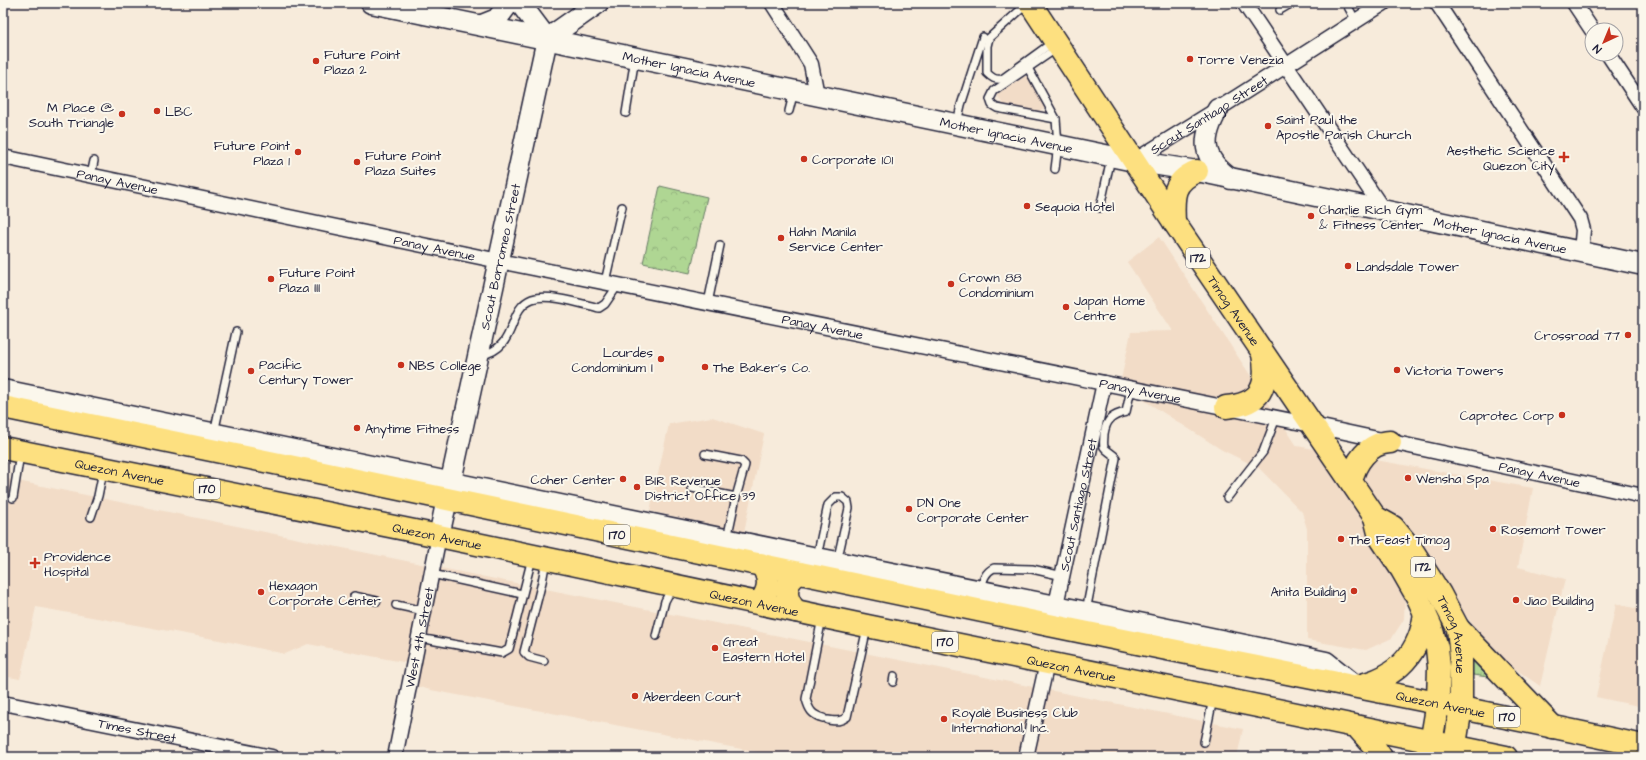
<svg xmlns="http://www.w3.org/2000/svg" width="1646" height="760" font-family="'Architects Daughter',sans-serif">
<style>
.built{fill:#f2dcc7}
.grass{fill:url(#grass-tufts);stroke:#687c67}
.park{fill:url(#park-crowns);stroke:#687c67}
.lines{fill:none;stroke-linecap:round;stroke-linejoin:round}
.lane-casing{stroke:#22223b;stroke-width:10}
.street-casing{stroke:#22223b;stroke-width:17}
.secondary-casing{stroke:#22223b;stroke-width:23}
.primary-casing{stroke:#22223b;stroke-width:25}
.lane{stroke:#fbf7ec;stroke-width:7}
.street{stroke:#fbf7ec;stroke-width:14}
.secondary{stroke:#fbf7ec;stroke-width:20}
.primary{stroke:#fde080;stroke-width:22}
.poi-dot{fill:#c8321e;stroke:#fbf7ec;stroke-width:1.5}
.labels{text-anchor:middle;stroke-width:4;stroke-linejoin:round;paint-order:stroke}
.shield{fill:#fbf7ec;stroke:#636270;stroke-width:1}
.shield-label{font-size:12px;font-weight:bold;fill:#22223b}
.poi-label{font-size:13px;fill:#22223b;stroke:#fbf7ec;text-anchor:start}
.street-label{font-size:13px;fill:#22223b;stroke:#fbf7ec}
</style>
<defs>
<pattern id="grass-tufts" width="24" height="20" patternUnits="userSpaceOnUse"><rect width="24" height="20" fill="#afd693"/><path d="M3 7l-1-3M5 7V3M7 7l1-3M15 17l-1-3M17 17v-4M19 17l1-3" fill="none" stroke="#96b780"/></pattern>
<pattern id="park-crowns" width="20" height="18" patternUnits="userSpaceOnUse"><rect width="20" height="18" fill="#afd693"/><path d="M2 6a3 3 0 1 1 6 0M12 15a3 3 0 1 1 6 0" fill="none" stroke="#96b780"/></pattern>
</defs>
<rect width="100%" height="100%" fill="#f7ebdb"/>
<filter id="ink" filterUnits="userSpaceOnUse"><feTurbulence type="fractalNoise" baseFrequency=".025" numOctaves="2"/><feDisplacementMap in="SourceGraphic" scale="8" xChannelSelector="R" yChannelSelector="G"/><feConvolveMatrix kernelMatrix="1 2 1 2 8 2 1 2 1" color-interpolation-filters="sRGB"/></filter>
<g filter="url(#ink)">
<!-- built -->
<g class="built">
<polygon points="1027,75 1047,106 1036,113 1004,106 997,95"/>
<polygon points="1159,237 1297,446 1533,488 1518,567 1565,579 1540,686 1505,662 1475,628 1433,570 1405,596 1404,619 1392,638 1366,650 1307,640 1307,529 1302,512 1259,468 1222,450 1120,385 1131,332 1173,331 1127,262"/>
<polygon points="712,417 764,434 744,532 650,511 669,424"/>
<polygon points="3,478 411,562 1243,729 1237,757 783,757 431,690 404,683 408,663 308,644 285,654 230,642 36,607 20,679 3,676"/>
<polygon points="1616,604 1643,610 1643,707 1596,697"/>
</g>
<!-- grass -->
<polygon class="grass" points="1469,657 1488,677 1473,675"/>
<!-- park -->
<polygon class="park" points="660,186 707,197 690,273 643,263"/>
<g class="lines">
<defs>
<g id="lane">
<path d="M1028 3 989 38 987 46V73C992 78 995 80 1002 79L1053 42"/>
<polyline points="1346,3 1356,21"/>
<polyline points="1280,10 1292,3"/>
<polyline points="1028,68 1056,119 1058,145 1055,169"/>
<polyline points="789,111 794,91"/>
<polyline points="626,113 635,58"/>
<polyline points="1056,119 997,108 992,105 990,99 994,91 1057,48"/>
<polyline points="957,123 961,105 983,37"/>
<polyline points="91,175 94,161"/>
<polyline points="1100,208 1111,158"/>
<polyline points="605,282 622,207"/>
<polyline points="708,303 720,245"/>
<path d="M481 355C519 348 506 309 532 299 548 293 582 304 599 308L605 304 618 285"/>
<polyline points="214,433 236,332"/>
<polyline points="705,454 741,461 745,465 736,497"/>
<polyline points="692,488 736,497 727,539"/>
<polyline points="13,498 20,454"/>
<polyline points="1227,498 1263,452 1276,418"/>
<polyline points="91,517 98,496 103,471"/>
<polyline points="817,557 828,505 836,497 842,497 848,502 849,508 837,562"/>
<polyline points="432,574 522,594"/>
<path d="M981 589C983 580 985 572 994 568L1032 569 1063 576"/>
<polyline points="354,596 377,601"/>
<polyline points="396,605 424,611"/>
<path d="M1086 611 1116 458C1113 453 1107 452 1104 447 1103 443 1104 439 1104 434 1106 420 1112 415 1126 412L1131 389"/>
<path d="M822 618 806 699C809 710 812 715 823 718"/>
<polyline points="656,636 665,601 672,588"/>
<polyline points="419,638 502,653 509,649 532,558"/>
<polyline points="544,661 529,657 524,652 542,582 546,560"/>
<polyline points="893,682 894,676"/>
<path d="M828 720C836 721 840 722 847 717L867 628"/>
<polyline points="1204,742 1213,699"/>
</g>
<g id="street">
<polyline points="772,3 811,64 817,95"/>
<polyline points="1244,3 1384,211"/>
<polyline points="1437,3 1580,219 1583,230 1581,252"/>
<polyline points="1574,3 1592,30"/>
<polyline points="1608,54 1643,107"/>
<path id="s1" d="M3 157 499 261 1312 425 1643 496"/>
<path id="s2" d="M1134 161 1218 109 1384 3"/>
<path id="s3" d="M1054 614 1104 383"/>
<path id="s4" d="M3 703 272 757"/>
<path id="s5" d="M395 757 439 536"/>
<polyline points="1026,757 1047,663"/>
</g>
<g id="secondary">
<path id="s6" d="M371 3 1134 161 1197 171 1643 265"/>
<polyline points="482,25 497,19 509,3"/>
<polyline points="547,39 598,3"/>
<path d="M1218 109C1201 139 1201 158 1231 179"/>
<polyline points="3,390 817,558 1086,612 1326,662 1356,686"/>
<path id="s7" d="M439 536 547 39 520 3"/>
</g>
<g id="primary">
<path id="s8" d="M1030 3 1174 222 1375 517 1380 537 1402 570 1418 598 1431 627 1437 648 1439 667 1438 702 1431 743 1427 756"/>
<path d="M1174 222C1173 198 1171 182 1197 171"/>
<path id="s9" d="M3 407C352 478 700 553 1049 625 1247 666 1446 703 1643 746"/>
<path d="M1226 407C1261 404 1269 387 1263 354"/>
<path id="s10" d="M3 448 439 536 867 626 1506 757"/>
<path d="M1351 481C1355 463 1368 443 1390 442"/>
<path id="s11" d="M1375 517 1393 527 1412 550 1440 594 1458 628 1461 657V707L1453 757"/>
<path d="M759 603C770 591 771 578 761 564"/>
<path d="M796 611C783 598 784 582 799 573"/>
<polyline points="1458,628 1553,727"/>
<path d="M1357 686C1397 678 1421 652 1425 612"/>
<polyline points="1357,727 1373,745 1381,757"/>
</g>
</defs>
<!-- lane casing -->
<use href="#lane" class="lane-casing"/>
<!-- street casing -->
<use href="#street" class="street-casing"/>
<!-- secondary casing -->
<use href="#secondary" class="secondary-casing"/>
<!-- primary casing -->
<use href="#primary" class="primary-casing"/>
<!-- lane -->
<use href="#lane" class="lane"/>
<!-- street -->
<use href="#street" class="street"/>
<!-- secondary -->
<use href="#secondary" class="secondary"/>
<!-- primary -->
<use href="#primary" class="primary"/>
</g>
</g>
<!-- markers -->
<g class="poi-dot">
<circle cx="1190" cy="59" r="4"/>
<circle cx="316" cy="61" r="4"/>
<circle cx="157" cy="111" r="4"/>
<circle cx="122" cy="114" r="4"/>
<circle cx="1268" cy="126" r="4"/>
<circle cx="298" cy="152" r="4"/>
<path d="M1562 151h4v4h4v4h-4v4h-4v-4h-4v-4h4z"/>
<circle cx="804" cy="159" r="4"/>
<circle cx="357" cy="162" r="4"/>
<circle cx="1027" cy="206" r="4"/>
<circle cx="1311" cy="216" r="4"/>
<circle cx="781" cy="238" r="4"/>
<circle cx="1348" cy="266" r="4"/>
<circle cx="271" cy="279" r="4"/>
<circle cx="951" cy="284" r="4"/>
<circle cx="1066" cy="307" r="4"/>
<circle cx="1628" cy="335" r="4"/>
<circle cx="661" cy="359" r="4"/>
<circle cx="401" cy="365" r="4"/>
<circle cx="705" cy="367" r="4"/>
<circle cx="1397" cy="370" r="4"/>
<circle cx="251" cy="371" r="4"/>
<circle cx="1562" cy="415" r="4"/>
<circle cx="357" cy="428" r="4"/>
<circle cx="1408" cy="478" r="4"/>
<circle cx="623" cy="479" r="4"/>
<circle cx="637" cy="487" r="4"/>
<circle cx="909" cy="509" r="4"/>
<circle cx="1493" cy="529" r="4"/>
<circle cx="1341" cy="539" r="4"/>
<path d="M33 557h4v4h4v4h-4v4h-4v-4h-4v-4h4z"/>
<circle cx="1354" cy="591" r="4"/>
<circle cx="261" cy="592" r="4"/>
<circle cx="1516" cy="600" r="4"/>
<circle cx="715" cy="648" r="4"/>
<circle cx="635" cy="696" r="4"/>
<circle cx="944" cy="719" r="4"/>
</g>
<g class="labels">
<!-- shield labels -->
<g class="shield">
<rect x="1186" y="248" width="24" height="20" rx="3"/>
<rect x="194" y="479" width="26" height="20" rx="3"/>
<rect x="604" y="525" width="26" height="20" rx="3"/>
<rect x="1411" y="557" width="24" height="20" rx="3"/>
<rect x="932" y="632" width="26" height="20" rx="3"/>
<rect x="1494" y="707" width="26" height="20" rx="3"/>
</g>
<g class="shield-label">
<text x="1198" y="262">172</text>
<text x="207" y="493">170</text>
<text x="617" y="539">170</text>
<text x="1423" y="571">172</text>
<text x="945" y="646">170</text>
<text x="1507" y="721">170</text>
</g>
<!-- poi labels -->
<g class="poi-label">
<text x="324" y="59">Future Point<tspan x="324" dy="15">Plaza 2</tspan></text>
<text x="1198" y="64">Torre Venezia</text>
<text x="114" y="112" text-anchor="end">M Place @<tspan x="114" dy="15">South Triangle</tspan></text>
<text x="165" y="116">LBC</text>
<text x="1276" y="124">Saint Paul the<tspan x="1276" dy="15">Apostle Parish Church</tspan></text>
<text x="290" y="150" text-anchor="end">Future Point<tspan x="290" dy="15">Plaza 1</tspan></text>
<text x="1555" y="155" text-anchor="end">Aesthetic Science<tspan x="1555" dy="15">Quezon City</tspan></text>
<text x="365" y="160">Future Point<tspan x="365" dy="15">Plaza Suites</tspan></text>
<text x="812" y="164">Corporate 101</text>
<text x="1035" y="211">Sequoia Hotel</text>
<text x="1319" y="214">Charlie Rich Gym<tspan x="1319" dy="15">&amp; Fitness Center</tspan></text>
<text x="789" y="236">Hahn Manila<tspan x="789" dy="15">Service Center</tspan></text>
<text x="1356" y="271">Landsdale Tower</text>
<text x="279" y="277">Future Point<tspan x="279" dy="15">Plaza III</tspan></text>
<text x="959" y="282">Crown 88<tspan x="959" dy="15">Condominium</tspan></text>
<text x="1074" y="305">Japan Home<tspan x="1074" dy="15">Centre</tspan></text>
<text x="1620" y="340" text-anchor="end">Crossroad 77</text>
<text x="653" y="357" text-anchor="end">Lourdes<tspan x="653" dy="15">Condominium I</tspan></text>
<text x="259" y="369">Pacific<tspan x="259" dy="15">Century Tower</tspan></text>
<text x="409" y="370">NBS College</text>
<text x="713" y="372">The Baker's Co.</text>
<text x="1405" y="375">Victoria Towers</text>
<text x="1554" y="420" text-anchor="end">Caprotec Corp</text>
<text x="365" y="433">Anytime Fitness</text>
<text x="1416" y="483">Wensha Spa</text>
<text x="615" y="484" text-anchor="end">Coher Center</text>
<text x="645" y="485">BIR Revenue<tspan x="645" dy="15">District Office 39</tspan></text>
<text x="917" y="507">DN One<tspan x="917" dy="15">Corporate Center</tspan></text>
<text x="1501" y="534">Rosemont Tower</text>
<text x="1349" y="544">The Feast Timog</text>
<text x="44" y="561">Providence<tspan x="44" dy="15">Hospital</tspan></text>
<text x="269" y="590">Hexagon<tspan x="269" dy="15">Corporate Center</tspan></text>
<text x="1346" y="596" text-anchor="end">Anita Building</text>
<text x="1524" y="605">Jiao Building</text>
<text x="723" y="646">Great<tspan x="723" dy="15">Eastern Hotel</tspan></text>
<text x="643" y="701">Aberdeen Court</text>
<text x="952" y="717">Royalè Business Club<tspan x="952" dy="15">International, Inc.</tspan></text>
</g>
<!-- street labels -->
<g class="street-label">
<text dy="5" stroke="none"><textPath href="#s6" startOffset="325">Mother Ignacia Avenue</textPath></text>
<text dy="5" stroke="none"><textPath href="#s2" startOffset="88">Scout Santiago Street</textPath></text>
<text dy="5" stroke="none"><textPath href="#s6" startOffset="649">Mother Ignacia Avenue</textPath></text>
<text dy="5" stroke="none"><textPath href="#s1" startOffset="117">Panay Avenue</textPath></text>
<text dy="5" stroke="none"><textPath href="#s6" startOffset="1153">Mother Ignacia Avenue</textPath></text>
<text dy="5" stroke="none"><textPath href="#s1" startOffset="441">Panay Avenue</textPath></text>
<text dy="5" stroke="none"><textPath href="#s7" startOffset="286">Scout Borromeo Street</textPath></text>
<text dy="5" stroke="none"><textPath href="#s8" startOffset="369">Timog Avenue</textPath></text>
<text dy="5" stroke="none"><textPath href="#s1" startOffset="837">Panay Avenue</textPath></text>
<text dy="5" stroke="none"><textPath href="#s1" startOffset="1161">Panay Avenue</textPath></text>
<text dy="5" stroke="none"><textPath href="#s10" startOffset="119">Quezon Avenue</textPath></text>
<text dy="5" stroke="none"><textPath href="#s1" startOffset="1569">Panay Avenue</textPath></text>
<text dy="5" stroke="none"><textPath href="#s3" startOffset="112">Scout Santiago Street</textPath></text>
<text dy="5" stroke="none"><textPath href="#s10" startOffset="443">Quezon Avenue</textPath></text>
<text dy="5" stroke="none"><textPath href="#s10" startOffset="767">Quezon Avenue</textPath></text>
<text dy="5" stroke="none"><textPath href="#s11" startOffset="146">Timog Avenue</textPath></text>
<text dy="5" stroke="none"><textPath href="#s5" startOffset="122">West 4th Street</textPath></text>
<text dy="5" stroke="none"><textPath href="#s10" startOffset="1091">Quezon Avenue</textPath></text>
<text dy="5" stroke="none"><textPath href="#s9" startOffset="1468">Quezon Avenue</textPath></text>
<text dy="5" stroke="none"><textPath href="#s4" startOffset="137">Times Street</textPath></text>
</g>
</g>
<!-- margin -->
<rect width="1646" height="760" fill="none" stroke="#fbf7ec" stroke-width="16"/>
<rect x="8" y="8" width="1630" height="744" fill="none" stroke="#22223b" stroke-width="1.5" filter="url(#ink)"/>
<!-- north arrow -->
<g transform="translate(1604 42) rotate(224)"><circle r="19" fill="#fbf7ec" stroke="#a4a2a5"/>
<path d="M0-3L7 15L0 10L-7 15Z" fill="#c8321e"/>
<text y="-6" font-size="11" font-weight="bold" text-anchor="middle" fill="#22223b">N</text>
</g>
</svg>
